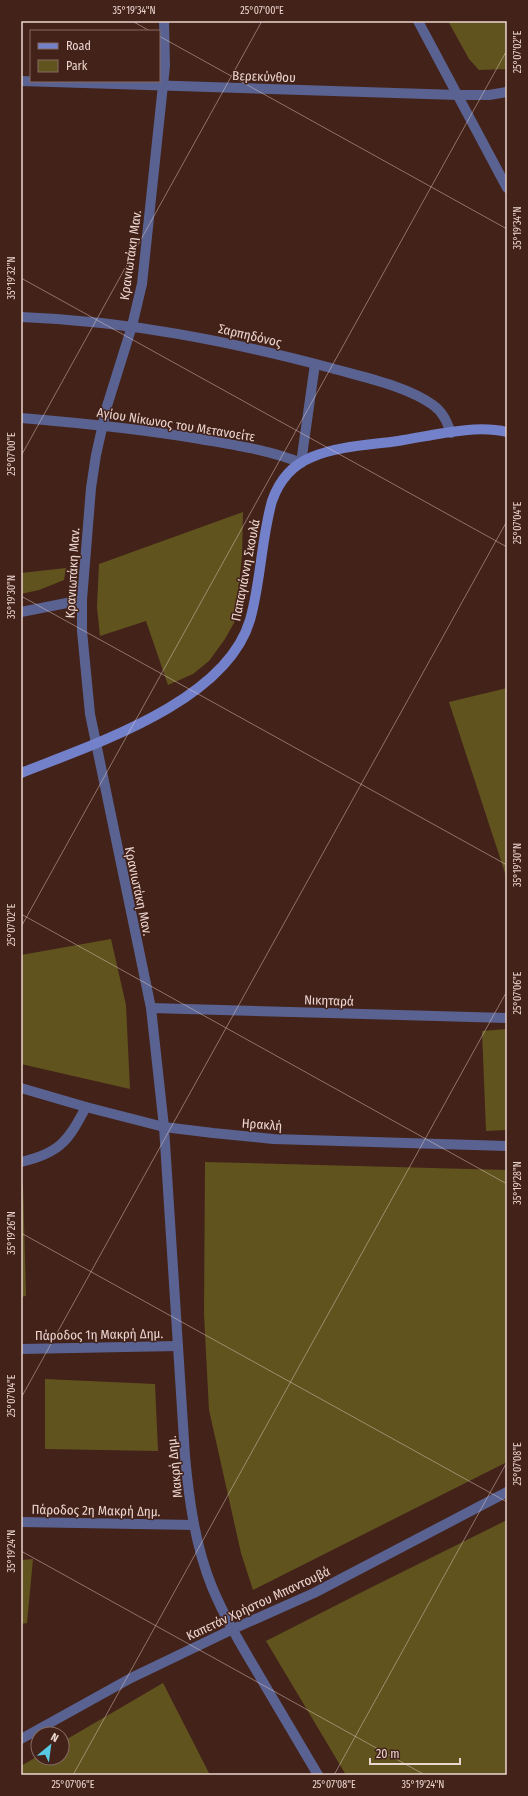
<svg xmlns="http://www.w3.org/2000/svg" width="528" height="1796" font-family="'Fira Sans Condensed',sans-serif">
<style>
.green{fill:#60531e}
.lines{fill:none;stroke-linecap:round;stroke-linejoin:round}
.street{stroke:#5a6291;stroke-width:10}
.secondary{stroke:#7380ca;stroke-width:10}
.ticks{fill:none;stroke:#ecd6d0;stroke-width:1;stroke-opacity:0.45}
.labels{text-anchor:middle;stroke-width:3;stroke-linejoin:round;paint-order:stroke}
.street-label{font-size:13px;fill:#ecd6d0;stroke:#43221a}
.neatline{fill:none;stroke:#ecd6d0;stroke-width:1.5}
.ticks-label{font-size:10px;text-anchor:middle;fill:#ecd6d0}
</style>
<rect width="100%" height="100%" fill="#43221a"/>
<!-- green -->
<g class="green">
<polygon points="448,21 507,21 507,69 479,70 469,59"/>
<polygon points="243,512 242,556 235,621 225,639 209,661 193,674 168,685 146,621 100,636 97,607 99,564"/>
<polygon points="66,568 64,580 39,590 21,594 21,573"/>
<polygon points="507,688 507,879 449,702"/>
<polygon points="111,939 126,1005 130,1089 21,1064 21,955"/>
<polygon points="507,1029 507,1130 486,1131 482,1031"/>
<polygon points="205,1162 507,1170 507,1462 253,1590 241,1553 209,1410 204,1314"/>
<polygon points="21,1184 23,1184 26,1296 21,1297"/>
<polygon points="45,1379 155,1384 158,1451 45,1449"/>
<polygon points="507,1520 507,1775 346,1775 266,1641 370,1588"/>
<polygon points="33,1559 27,1623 21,1624 21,1560"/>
<polygon points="163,1683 210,1775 21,1775 21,1766 38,1756 38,1758 62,1758 62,1742"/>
</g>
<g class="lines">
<!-- street -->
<g class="street">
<path d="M164 21 165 66 142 284 132 326 107 406 96 455 91 488 82 600V631L90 714 151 1008 164 1127 185 1456C189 1500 195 1545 212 1587 224 1616 240 1643 256 1670 277 1705 297 1740 318 1775"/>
<polyline points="418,21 507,188"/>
<polyline points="21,81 458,95 489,95 507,92"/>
<path d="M21 317C127 321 229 341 331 368 363 377 407 386 433 405 443 412 447 422 451 433"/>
<path d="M21 418C81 423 141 429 200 439 234 445 269 450 301 463L315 364"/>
<polyline points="21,612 82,600"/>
<polyline points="151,1008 507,1018"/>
<polyline points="21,1088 86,1107 164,1127 213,1133 273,1139 507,1146"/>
<path d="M21 1162C60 1153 68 1141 86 1107"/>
<polyline points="21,1349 178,1346"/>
<polyline points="21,1522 194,1525"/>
<polyline points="21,1739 131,1678 233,1629 314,1593 507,1492"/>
</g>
<!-- secondary -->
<path class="secondary" d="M21 773C94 744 226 702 250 620 261 581 261 540 272 501 279 481 292 465 312 457 338 446 370 445 398 441 431 436 474 424 507 432"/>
</g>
<!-- ticks -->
<path class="ticks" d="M132 21 150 31M159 36 507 229M21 278 507 547M21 456 262 21M21 596 507 865M21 914 507 1184M21 927 507 50M21 1233 507 1502M21 1398 507 521M21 1551 425 1775M73 1775 507 991M334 1775 507 1462"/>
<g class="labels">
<!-- street labels -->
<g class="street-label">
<text transform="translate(264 76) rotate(2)" y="5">Βερεκύνθου</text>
<text transform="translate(130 255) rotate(-82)" y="5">Κρανιωτάκη Μαν.</text>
<text transform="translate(250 335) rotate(13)" y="5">Σαρπηδόνος</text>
<text transform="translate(176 424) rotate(9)" y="5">Αγίου Νίκωνος του Μετανοείτε</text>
<text transform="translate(245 570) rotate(-79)" y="5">Παπαγιάννη Σκουλά</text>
<text transform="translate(72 573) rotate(-87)" y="5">Κρανιωτάκη Μαν.</text>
<text transform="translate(139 891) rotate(78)" y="5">Κρανιωτάκη Μαν.</text>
<text transform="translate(329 1000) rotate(2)" y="5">Νικηταρά</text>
<text transform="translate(262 1124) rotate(4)" y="5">Ηρακλή</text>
<text transform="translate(99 1334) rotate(-1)" y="5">Πάροδος 1η Μακρή Δημ.</text>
<text transform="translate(174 1467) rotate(-96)" y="5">Μακρή Δημ.</text>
<text transform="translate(96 1510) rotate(1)" y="5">Πάροδος 2η Μακρή Δημ.</text>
<text transform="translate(258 1603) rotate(-25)" y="5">Καπετάν Χρήστου Μπαντουβά</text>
</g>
</g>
<!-- border -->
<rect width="528" height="1796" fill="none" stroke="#43221a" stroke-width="44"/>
<!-- legend -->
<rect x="30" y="30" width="130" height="52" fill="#43221a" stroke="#876a63"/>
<rect x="38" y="43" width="20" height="6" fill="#7380ca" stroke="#876a63"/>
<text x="66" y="50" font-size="12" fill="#ecd6d0">Road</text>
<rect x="38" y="60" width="20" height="12" fill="#60531e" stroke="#876a63"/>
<text x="66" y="70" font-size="12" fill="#ecd6d0">Park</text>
<!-- north arrow -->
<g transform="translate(50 1746) rotate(29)"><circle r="19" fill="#43221a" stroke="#876a63"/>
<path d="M0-3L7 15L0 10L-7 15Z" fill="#57c9e3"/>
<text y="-6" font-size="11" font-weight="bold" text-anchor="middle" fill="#ecd6d0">N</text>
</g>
<!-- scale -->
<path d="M370 1758v6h90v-6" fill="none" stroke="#ecd6d0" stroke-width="2"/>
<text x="376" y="1758" font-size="12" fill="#ecd6d0" stroke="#43221a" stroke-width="3" paint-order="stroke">20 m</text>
<rect x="22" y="22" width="484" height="1752" class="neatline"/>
<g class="ticks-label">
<text x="134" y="14">35°19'34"N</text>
<text x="262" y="14">25°07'00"E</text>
<text transform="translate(517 52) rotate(-90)" y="4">25°07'02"E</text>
<text transform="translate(517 228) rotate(-90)" y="4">35°19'34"N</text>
<text transform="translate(11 278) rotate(-90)" y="4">35°19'32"N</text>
<text transform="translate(11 454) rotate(-90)" y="4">25°07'00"E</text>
<text transform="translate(517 523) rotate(-90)" y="4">25°07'04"E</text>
<text transform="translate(11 597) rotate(-90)" y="4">35°19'30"N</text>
<text transform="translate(517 865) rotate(-90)" y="4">35°19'30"N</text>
<text transform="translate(11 925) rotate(-90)" y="4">25°07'02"E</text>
<text transform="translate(517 993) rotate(-90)" y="4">25°07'06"E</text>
<text transform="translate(517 1183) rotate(-90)" y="4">35°19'28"N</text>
<text transform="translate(11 1233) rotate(-90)" y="4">35°19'26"N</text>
<text transform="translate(11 1396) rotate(-90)" y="4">25°07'04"E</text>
<text transform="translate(517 1464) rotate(-90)" y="4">25°07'08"E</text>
<text transform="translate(11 1551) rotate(-90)" y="4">35°19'24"N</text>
<text x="73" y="1788">25°07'06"E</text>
<text x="334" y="1788">25°07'08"E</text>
<text x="423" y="1788">35°19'24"N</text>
</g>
</svg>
